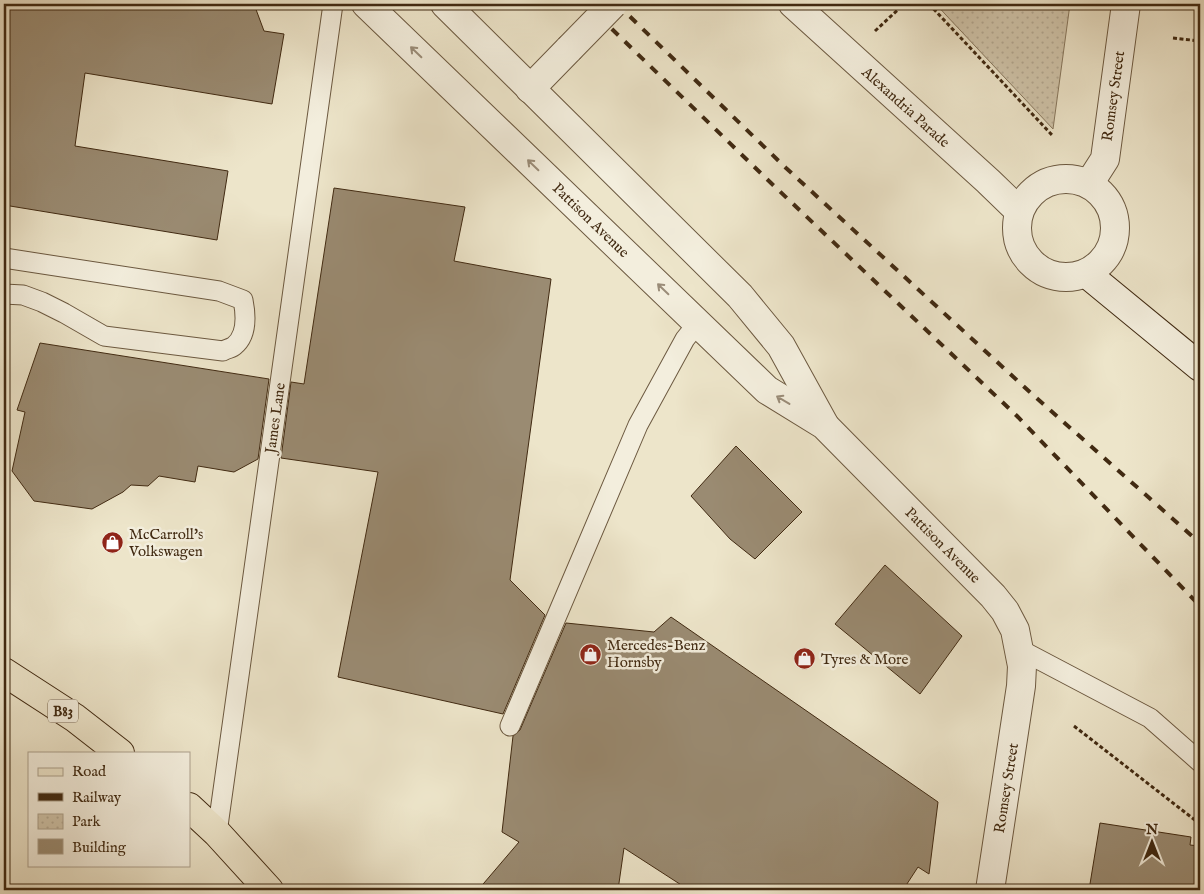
<svg xmlns="http://www.w3.org/2000/svg" width="1204" height="894" font-family="'IM FELL English',serif">
<style>
.park{fill:url(#park-dots);stroke:#88785e}
.building{fill:#9a8b72;stroke:#412a12}
.lines{fill:none;stroke-linecap:round;stroke-linejoin:round}
.lane-casing{stroke:#6c5940;stroke-width:21}
.street-casing{stroke:#6c5940;stroke-width:30}
.secondary-casing{stroke:#412a12;stroke-width:30}
.primary-casing{stroke:#412a12;stroke-width:30}
.path{stroke:#412a12;stroke-width:3;stroke-dasharray:4 2.5;stroke-linecap:butt}
.lane{stroke:#f3eedd;stroke-width:19}
.street{stroke:#f3eedd;stroke-width:28}
.secondary{stroke:#f3eedd;stroke-width:28}
.primary{stroke:#ede5ca;stroke-width:28}
.rail{stroke:#412a12;stroke-width:4;stroke-dasharray:9 9;stroke-linecap:butt}
.street-bridge-casing{stroke:#6c5940;stroke-width:30;stroke-linecap:butt}
.street-bridge{stroke:#f3eedd;stroke-width:28}
.oneway{stroke:#9a8c78}
.labels{text-anchor:middle;stroke-width:5;stroke-linejoin:round;paint-order:stroke}
.shield{fill:#f3eedd;stroke:#76654f;stroke-width:1}
.shield-label{font-size:14px;font-weight:bold;fill:#412a12}
.street-label{font-size:15px;fill:#412a12;stroke:#f3eedd}
.poi-label{font-size:15px;fill:#412a12;stroke:#f3eedd;text-anchor:start}
</style>
<defs>
<pattern id="park-dots" width="8" height="8" patternUnits="userSpaceOnUse" patternTransform="scale(1.25)"><rect width="8" height="8" fill="#d0c5ab"/><path d="M2 2h.1M6 6h.1" fill="none" stroke="#b4a992" stroke-width="1.8" stroke-linecap="round"/></pattern>
</defs>
<rect width="100%" height="100%" fill="#ede5ca"/>
<filter id="stains"><feTurbulence type="fractalNoise" baseFrequency=".004" numOctaves="4"/><feColorMatrix values="0 0 0 0 .2 0 0 0 0 .09 0 0 0 0 .02 0 0 0 .5 -.17"/></filter>
<radialGradient id="worn" r=".72"><stop offset=".6" stop-color="#630" stop-opacity="0"/><stop offset="1" stop-color="#630" stop-opacity=".3"/></radialGradient>
<!-- park -->
<polygon class="park" points="936,4 1070,4 1053,129 945,14"/>
<!-- building -->
<g class="building">
<polygon points="4,4 254,4 264,31 284,34 272,104 85,73 75,146 228,171 217,240 4,205"/>
<polygon points="334,188 465,207 454,261 551,279 510,580 545,615 503,714 338,677 378,472 281,458 291,382 304,384"/>
<polygon points="40,343 269,379 258,459 234,472 198,466 195,482 159,476 148,486 131,485 123,492 92,509 34,501 12,471 25,412 17,410"/>
<polygon points="736,446 802,512 755,559 730,539 691,496"/>
<polygon points="885,565 962,636 920,694 835,624"/>
<polygon points="671,617 938,802 929,874 918,867 903,890 689,890 624,848 618,890 478,890 519,842 502,832 513,736 520,730 566,623 654,632"/>
<polygon points="1100,823 1191,837 1190,845 1200,846 1200,890 1089,890"/>
</g>
<g class="lines">
<defs>
<g id="lane">
<path d="M4 258 219 291 243 300C246 315 248 335 234 346 232 348 226 349 223 351L104 336 64 313 42 302 23 295 4 294"/>
<polyline points="1019,649 1150,718 1200,762"/>
<polyline points="510,726 638,425 685,339 698,323"/>
<polyline points="217,833 333,4"/>
</g>
<g id="street">
<polyline points="366,4 767,390 824,425 993,596 1005,611 1015,630 1022,666 1021,686 990,890"/>
<polyline points="445,4 740,296 781,346 824,424"/>
<polyline points="793,4 988,181 1019,211"/>
<polyline points="530,89 569,49"/>
<circle cx="1066" cy="228" r="49"/>
<polyline points="1089,184 1105,159 1126,4"/>
</g>
<polyline id="secondary" points="1087,274 1200,367"/>
<g id="primary">
<polyline points="4,672 75,718 120,753"/>
<polyline points="189,807 217,833 269,890"/>
</g>
</defs>
<!-- lane casing -->
<use href="#lane" class="lane-casing"/>
<!-- street casing -->
<use href="#street" class="street-casing"/>
<!-- secondary casing -->
<use href="#secondary" class="secondary-casing"/>
<!-- primary casing -->
<use href="#primary" class="primary-casing"/>
<!-- path -->
<g class="path">
<polyline points="929,4 1052,135"/>
<polyline points="875,31 904,4"/>
<polyline points="1173,38 1200,41"/>
<polyline points="1074,726 1200,824"/>
</g>
<!-- lane -->
<use href="#lane" class="lane"/>
<!-- street -->
<use href="#street" class="street"/>
<!-- secondary -->
<use href="#secondary" class="secondary"/>
<!-- primary -->
<use href="#primary" class="primary"/>
<!-- rail -->
<g class="rail">
<polyline points="586,4 771,183 1017,416 1200,606"/>
<polyline points="617,4 786,168 1032,394 1200,543"/>
</g>
<defs>
<polyline id="street-bridge" points="569,49 613,4"/>
</defs>
<!-- street-bridge casing -->
<use href="#street-bridge" class="street-bridge-casing"/>
<!-- street-bridge -->
<use href="#street-bridge" class="street-bridge"/>
</g>
<!-- one-way arrows -->
<defs><path id="oneway-shaft" d="M-6 0H5M1.5-3L5.5 0L1.5 3" fill="none" stroke-width="1.6" stroke-linecap="round" stroke-linejoin="round" transform="scale(1.25)"/></defs>
<g class="oneway">
<use href="#oneway-shaft" transform="translate(416 52) rotate(-136)"/>
<use href="#oneway-shaft" transform="translate(533 165) rotate(-136)"/>
<use href="#oneway-shaft" transform="translate(663 289) rotate(-136)"/>
<use href="#oneway-shaft" transform="translate(783 400) rotate(-149)"/>
</g>
<!-- icons -->
<defs>
<symbol id="shop-disc" viewBox="-11 -11 22 22"><circle r="9.5" fill="#8f2418" stroke="#f3eedd"/><path d="M-5-2.5h2.3a2.7 3.5 0 0 1 5.4 0H5L5.5 6h-11ZM-1.5-2.5h3a1.5 2.3 0 0 0-3 0Z" fill="#fff"/></symbol>
</defs>
<g fill-rule="evenodd">
<use href="#shop-disc" x="100" y="530" width="25" height="25"/>
<use href="#shop-disc" x="578" y="642" width="25" height="25"/>
<use href="#shop-disc" x="792" y="646" width="25" height="25"/>
</g>
<g class="labels">
<!-- shield labels -->
<rect class="shield" x="48" y="699.5" width="30" height="23" rx="4"/>
<g class="shield-label">
<text x="63" y="716">B83</text>
</g>
<!-- street labels -->
<g class="street-label">
<text transform="translate(1113 96) rotate(-82)" y="5">Romsey Street</text>
<text transform="translate(906 107) rotate(42)" y="5">Alexandria Parade</text>
<text transform="translate(591 220) rotate(44)" y="5">Pattison Avenue</text>
<text transform="translate(275 418) rotate(-82)" y="5">James Lane</text>
<text transform="translate(943 545) rotate(45)" y="5">Pattison Avenue</text>
<text transform="translate(1006 788) rotate(-81)" y="5">Romsey Street</text>
</g>
<!-- poi labels -->
<g class="poi-label">
<text x="129" y="539">McCarroll's<tspan x="129" dy="17">Volkswagen</tspan></text>
<text x="607" y="650">Mercedes-Benz<tspan x="607" dy="17">Hornsby</tspan></text>
<text x="821" y="664">Tyres &amp; More</text>
</g>
</g>
<!-- margin -->
<rect width="1204" height="894" fill="none" stroke="#ede5ca" stroke-width="20"/>
<rect x="5" y="5" width="1194" height="884" fill="none" stroke="#412a12" stroke-width="2.5"/>
<rect x="10" y="10" width="1184" height="874" fill="none" stroke="#412a12"/>
<!-- legend -->
<rect x="28" y="752" width="162" height="115" fill="#f3eedd" stroke="#aca08c"/>
<rect x="38" y="768" width="25" height="8" fill="#ede5ca" stroke="#aca08c"/>
<text x="72" y="776" font-size="15" fill="#412a12">Road</text>
<rect x="38" y="793" width="25" height="8" fill="#412a12" stroke="#aca08c"/>
<text x="72" y="802" font-size="15" fill="#412a12">Railway</text>
<rect x="38" y="814" width="25" height="15" fill="url(#park-dots)" stroke="#aca08c"/>
<text x="72" y="826" font-size="15" fill="#412a12">Park</text>
<rect x="38" y="839" width="25" height="15" fill="#9a8b72" stroke="#aca08c"/>
<text x="72" y="852" font-size="15" fill="#412a12">Building</text>
<!-- north arrow -->
<g transform="translate(1152 842)" stroke="#f3eedd" stroke-width="4" paint-order="stroke">
<path d="M0-4L9 19L0 12L-9 19Z" fill="#412a12"/>
<text y="-8" font-size="14" font-weight="bold" text-anchor="middle" fill="#412a12">N</text>
</g>
<rect width="100%" height="100%" filter="url(#stains)"/>
<rect width="100%" height="100%" fill="url(#worn)"/>
</svg>
